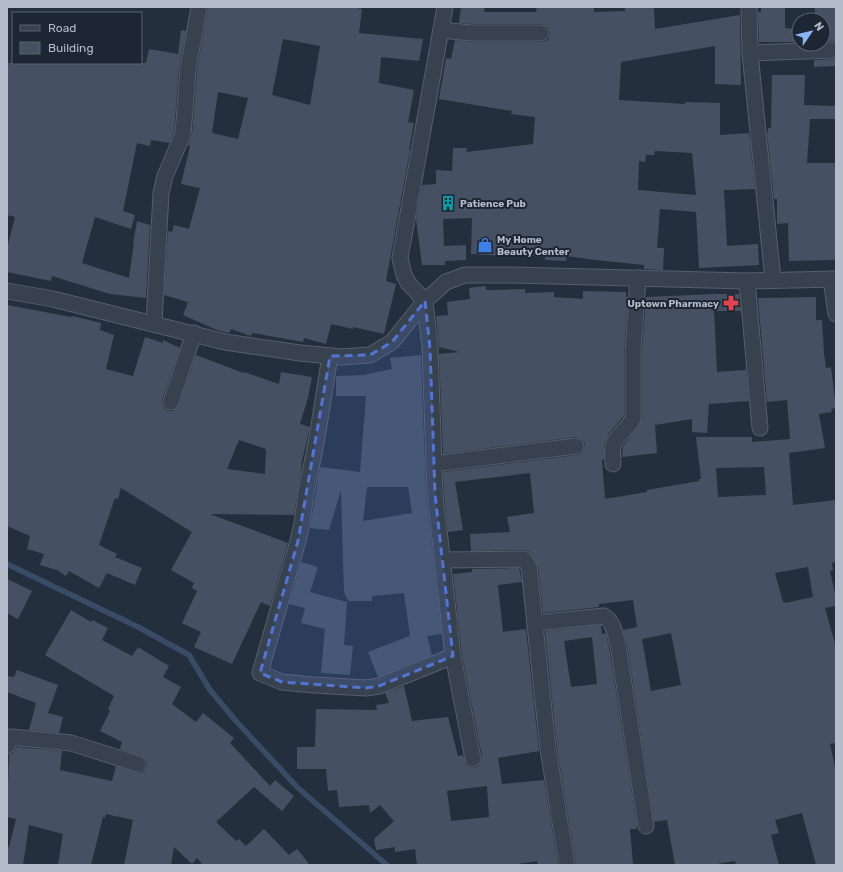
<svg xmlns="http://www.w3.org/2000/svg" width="843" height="872" font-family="Rubik,sans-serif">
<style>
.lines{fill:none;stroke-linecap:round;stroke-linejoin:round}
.stream{stroke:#394c67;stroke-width:5.5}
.building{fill:#455162;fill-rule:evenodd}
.minor-casing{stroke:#565f6c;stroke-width:17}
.minor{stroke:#38414e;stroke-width:15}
.marked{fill:#5274d3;fill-opacity:0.2;stroke:#5274d3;stroke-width:3;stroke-dasharray:8 5;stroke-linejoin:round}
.labels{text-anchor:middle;stroke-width:4;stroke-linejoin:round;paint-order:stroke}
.poi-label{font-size:10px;font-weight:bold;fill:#b4bcc9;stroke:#1d2633;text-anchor:start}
</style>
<rect width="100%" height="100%" fill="#242f3e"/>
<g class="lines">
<!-- stream -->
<polyline class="stream" points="7,564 138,627 189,655 210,690 236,721 298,788 387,865"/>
</g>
<!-- building -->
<g class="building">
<path d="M208 7H351L362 9 359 33 423 39 419 61 381 57 379 83 414 90 408 122 414 123 409 150H410L386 281 396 284 384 334 353 327V329L331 324 326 344 304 338 303 342 252 333 251 336 231 329 229 333 217 330 183 315 188 302 164 295 168 231 172 232 174 225 189 229 200 188 181 184 190 146 188 145 192 135 197 70ZM283 39 320 46 310 105 272 95ZM218 92 248 98 238 139 212 133Z"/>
<path d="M461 7H485L484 12H536L537 7H594V12L625 11V7H654L655 29 740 15 741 85 715 84V46L621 62 619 100 685 104V102L720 103V135L749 133 755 189 724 190 727 246 758 244 759 265 699 268 696 212 660 209 657 248H664L663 270 644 269V265L595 260 566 256V261L545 260V257L509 253 508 256 471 254 472 218 443 219 444 246 466 245V260L445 261V265H422L416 219 422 185 436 184V170L452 171 453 148H467L466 152 533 144 535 117 511 114 512 111 439 99 446 58 451 59 455 40 471 42H541L546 41 549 38 550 33 549 28 545 25 541 24H471L459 23ZM655 151 692 153 696 195 638 190 639 161 645 162 646 155H654Z"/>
<polygon points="761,7 785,7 785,28 799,29 799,42 759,42 758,12 761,12"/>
<polygon points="815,7 836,7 836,41 823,41 823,20 815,20"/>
<polygon points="181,30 186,31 179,68 174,132 170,143 151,140 150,146 137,143 123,211 135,215 131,229 95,217 82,263 129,278 134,243 133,243 137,221 150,225 146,298 110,294 52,276 51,281 7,272 7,248 15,217 7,215 7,63 146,63 149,49 178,54"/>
<polygon points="836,59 836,66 814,67 814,60"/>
<polygon points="772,75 805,75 804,105 836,106 836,119 810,119 807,163 836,163 835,239 836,239 836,260 789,261 788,223 777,224 777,199 774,199 767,132 768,132 768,128 771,128"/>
<path d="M486 286V290L525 289V293L554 292V297L583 299V291L626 292V297H628L624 352V416L609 433 604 445V459L602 460 605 499 647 492V490L699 481V479H701L696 437H752V442L790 439 787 400 767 402 758 298 816 297V320H822L824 353 826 368 831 367 836 408 831 409 832 412 819 414 825 448 789 453 793 505 836 500V562L832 563 833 570 830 571 836 598V606L825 608 836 647V743L830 744 836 772V865H816L802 813 775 820 779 833 771 835 779 865H736L735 861 710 865H675L667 820 654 822 627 644 623 630 637 627 633 600 599 604V607L543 613 538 566 529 551 524 550 471 551 470 534 510 532 507 517 534 513 530 473 455 482 463 530 448 532 444 493 443 472 577 455 582 453 584 449 585 444 583 440 579 438 575 437 443 454 439 354 459 352 439 347 436 316 448 315 447 302 470 299 469 288ZM764 467 766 495 718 497 716 468ZM808 567 813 597 785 603V602H783L775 573ZM671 633 681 685 651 691 642 639Z"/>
<polygon points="717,294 739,294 741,311 714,311 717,372 746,370 749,401 709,404 707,433 692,432 692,419 655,425 657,453 622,457 623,446 638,427 642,418 642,352 646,297"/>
<path d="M7 305 71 317 72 316 101 323 100 330 114 335 106 369 133 376 145 337 163 343V340L180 348 162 400V403L164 408 169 411H173L177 408 179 405 196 355 243 373 244 372 279 384 281 372 312 377 308 398 300 424 310 427 301 465H302L294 515 210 514 288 543 270 606 261 602 232 664 194 647 201 632 182 623 197 591 192 588 194 583 171 570 192 532 121 488 118 499 115 498 99 545 117 554 115 557 142 568 135 585 107 573 99 588 69 571 66 576 57 570 40 565 44 554 27 549 30 536 7 526V457L8 444H7ZM239 440 266 449 265 474 227 469Z"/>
<path d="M421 355 426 495 442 634 427 636 432 655 378 677 368 652 410 636 404 593 372 596V601H348L344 592 341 490 329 530 310 528 320 467 360 472 366 396H336V376L363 375 392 369 390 358ZM367 487H408L412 513 363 521Z"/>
<polygon points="301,562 318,567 310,592 347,602 344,645 353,646 350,675 321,673 325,629 301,623 305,608 289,604"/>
<path d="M519 568 522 582 498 585 503 632 526 629 539 751 498 758 502 784 544 780 558 865H538L537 861 512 865H417L415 849 395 852V847L376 850 374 839 394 821 380 805 370 813 369 805 339 807 337 790 328 791 326 769H297V747H315L316 709 377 710 376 705 389 703 385 693 404 686 412 721 448 717 458 756 463 755 466 765 470 767 474 768 479 766 481 762 482 757 462 655 453 574 472 572V569ZM487 786 489 817 451 821 447 791Z"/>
<polygon points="7,579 32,591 18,619 7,613"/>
<polygon points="71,610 91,622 92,620 108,628 102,640 132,656 138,647 169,666 163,677 181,687 172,704 196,722 203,713 234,738 230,743 270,786 275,780 294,796 282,811 254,787 216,822 236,841 239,839 246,846 264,829 289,855 297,849 310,865 203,865 197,858 192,864 174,847 171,865 124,865 133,820 106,814 105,818 103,817 91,865 58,865 63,834 29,825 23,865 7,865 7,846 9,847 16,819 7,817 9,755 13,753 17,747 62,751 60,770 112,781 116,766 140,773 144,771 147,766 147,762 144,758 120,749 122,742 100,731 110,711 108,709 114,696 45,655"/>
<path d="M601 625 602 634 606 633 609 647 637 825 636 829H630L633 865H576L557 748 545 631ZM592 637 597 684 571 687 564 641Z"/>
<polygon points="17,670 58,685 48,713 63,717 59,733 29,730 36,703 7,692 7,676 14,677"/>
</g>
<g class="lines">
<defs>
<g id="minor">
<polyline points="445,7 400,258 404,275 409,284 425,301 430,348 435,494 453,656 473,759"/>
<polyline points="749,7 750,53 773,280"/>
<polyline points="441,30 471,33 541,33"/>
<polyline points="750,53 836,50"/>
<polyline points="831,279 836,314"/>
<polyline points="747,281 760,428"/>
<polyline points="7,291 53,299 225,342 300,353 341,357 370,355 392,342 425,301 446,282 465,275 512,275 747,281 836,279"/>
<polyline points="154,323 161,193 165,176 183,134 188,69 199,7"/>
<polyline points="330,356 317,438 306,493 302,523 298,541 260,673 282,682 314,685 366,688 379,686 453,656"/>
<polyline points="171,402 194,333"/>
<polyline points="434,464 576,446"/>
<path d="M613 464C613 458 612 452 613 447 615 435 629 429 633 418V352L638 278"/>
<polyline points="442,560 524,559 529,567 548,749 567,865"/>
<path d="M535 623 604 616C614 622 615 634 618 645L646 826"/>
<polyline points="7,746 11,737 71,743 138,764"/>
</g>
</defs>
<!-- minor casing -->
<use href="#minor" class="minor-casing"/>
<!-- minor -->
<use href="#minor" class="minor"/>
</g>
<!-- marked area -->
<path class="marked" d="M425 301 430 348 435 494 453 656 379 686 366 688 282 682 260 673 298 541 330 356 370 355 392 342Z"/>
<!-- icons -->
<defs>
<symbol id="building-bare" viewBox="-9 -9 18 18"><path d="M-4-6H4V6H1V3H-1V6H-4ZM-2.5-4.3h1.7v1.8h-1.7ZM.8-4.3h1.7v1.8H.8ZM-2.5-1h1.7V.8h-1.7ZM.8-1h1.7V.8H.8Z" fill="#0f9aa8" stroke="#1d2633" stroke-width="2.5" paint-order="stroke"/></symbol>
<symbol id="shop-bare" viewBox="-9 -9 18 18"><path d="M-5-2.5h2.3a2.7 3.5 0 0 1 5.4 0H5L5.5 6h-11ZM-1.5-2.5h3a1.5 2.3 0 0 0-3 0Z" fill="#3f7fe0" stroke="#1d2633" stroke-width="2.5" paint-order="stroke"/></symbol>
<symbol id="pharmacy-bare" viewBox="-9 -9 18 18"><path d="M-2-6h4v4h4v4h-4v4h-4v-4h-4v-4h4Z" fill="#e0444e" stroke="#1d2633" stroke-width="2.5" paint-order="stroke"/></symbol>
</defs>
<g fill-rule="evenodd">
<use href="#building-bare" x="437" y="192" width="22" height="22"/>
<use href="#shop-bare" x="474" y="234" width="22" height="22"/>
<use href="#pharmacy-bare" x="720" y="292" width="22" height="22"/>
</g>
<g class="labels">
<!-- poi labels -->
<g class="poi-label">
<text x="460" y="207">Patience Pub</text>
<text x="497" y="243">My Home<tspan x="497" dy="12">Beauty Center</tspan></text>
<text x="719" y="307" text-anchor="end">Uptown Pharmacy</text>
</g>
</g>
<!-- border -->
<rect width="843" height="872" fill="none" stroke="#b4bcc9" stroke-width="16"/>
<!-- legend -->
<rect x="12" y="12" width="130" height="52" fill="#1d2633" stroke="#59626f"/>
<rect x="20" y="25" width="20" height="6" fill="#38414e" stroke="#59626f"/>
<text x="48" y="32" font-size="12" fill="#b4bcc9">Road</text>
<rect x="20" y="42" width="20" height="12" fill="#455162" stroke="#59626f"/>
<text x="48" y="52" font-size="12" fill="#b4bcc9">Building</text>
<!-- north arrow -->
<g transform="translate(811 32) rotate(55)"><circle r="19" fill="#1d2633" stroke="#59626f"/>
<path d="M0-3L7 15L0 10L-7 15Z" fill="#8ab4f8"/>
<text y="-6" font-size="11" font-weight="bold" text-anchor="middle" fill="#b4bcc9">N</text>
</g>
</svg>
